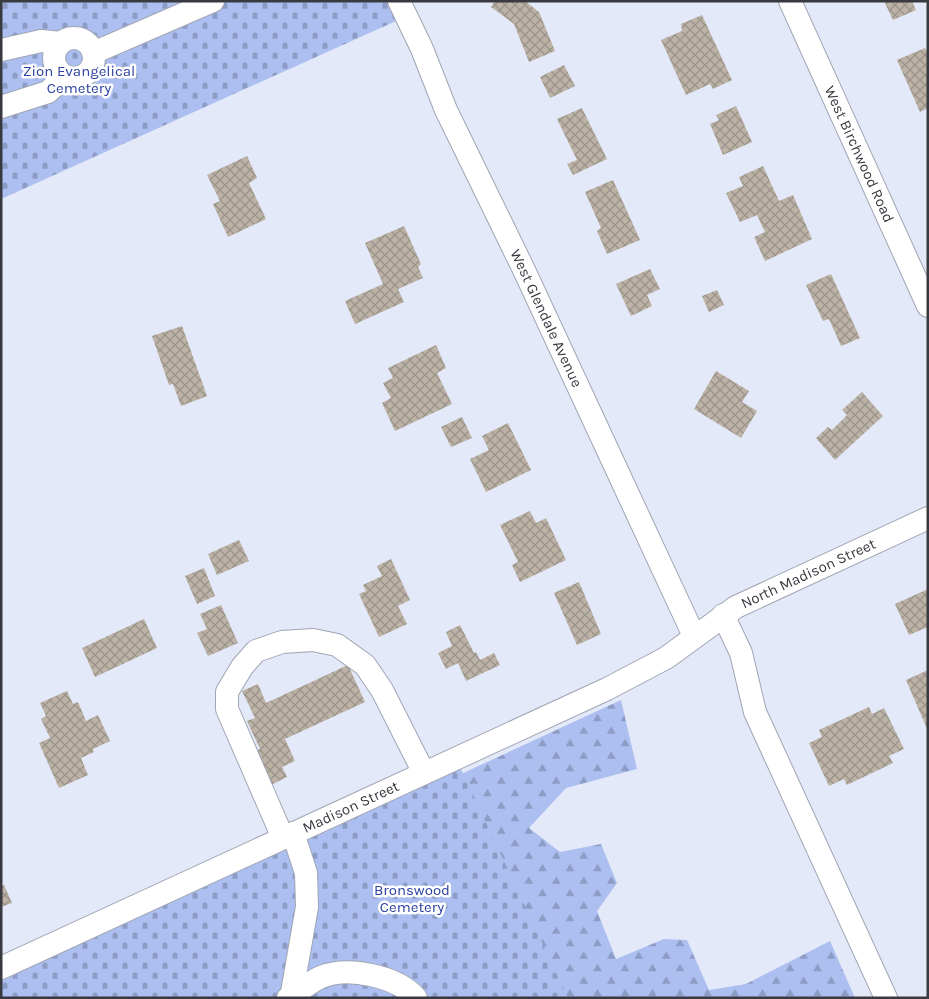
<svg xmlns="http://www.w3.org/2000/svg" width="929" height="999" font-family="Karla,sans-serif">
<style>
.forest{fill:url(#forest-firs)}
.cemetery{fill:url(#cemetery-stones)}
.building{fill:url(#building-cross-hatch)}
.lines{fill:none;stroke-linecap:round;stroke-linejoin:round}
.minor-casing{stroke:#9fa5b3;stroke-width:24}
.minor{stroke:#fff;stroke-width:22}
.labels{text-anchor:middle;stroke-width:5;stroke-linejoin:round;paint-order:stroke}
.park-label{font-size:15px;fill:#2c42a3;stroke:#fff}
.street-label{font-size:15px;fill:#383a40;stroke:#fff}
</style>
<defs>
<pattern id="forest-firs" width="22" height="20" patternUnits="userSpaceOnUse" patternTransform="scale(1.25)"><rect width="22" height="20" fill="#acbff0"/><path d="M5 1l3.5 6h-7zM16 11l3.5 6h-7z" fill="#8d9cc4"/></pattern>
<pattern id="cemetery-stones" width="16" height="16" patternUnits="userSpaceOnUse" patternTransform="scale(1.25)"><rect width="16" height="16" fill="#acbff0"/><path d="M2 7V4a2 2 0 0 1 4 0v3zM10 15v-3a2 2 0 0 1 4 0v3z" fill="#8d9cc4"/></pattern>
<pattern id="building-cross-hatch" width="8" height="8" patternUnits="userSpaceOnUse" patternTransform="scale(1.25)"><rect width="8" height="8" fill="#bcb3a6"/><path d="M0 0l8 8M0 8l8-8" fill="none" stroke="#9a9389"/></pattern>
</defs>
<rect width="100%" height="100%" fill="#e3e9f8"/>
<!-- forest -->
<polygon class="forest" points="621,700 637,769 566,788 529,828 560,852 601,844 617,883 597,911 616,959 664,939 687,940 709,990 746,984 830,941 855,998 543,998 459,775"/>
<!-- cemetery -->
<g class="cemetery">
<polygon points="1,1 387,1 396,21 1,199"/>
<polygon points="460,767 568,998 1,998 1,981"/>
</g>
<!-- building -->
<g class="building">
<polygon points="495,1 525,1 539,12 555,51 529,62 514,24 491,7"/>
<polygon points="884,1 912,1 916,10 893,20"/>
<polygon points="702,15 732,80 713,89 710,84 686,95 661,40 682,31 681,24"/>
<polygon points="925,48 928,54 928,108 920,112 897,60"/>
<polygon points="564,65 575,86 550,98 540,77"/>
<polygon points="736,106 752,142 723,155 710,124 719,120 716,115"/>
<polygon points="582,108 607,159 573,175 567,164 577,160 557,119"/>
<polygon points="247,156 257,178 249,183 266,219 228,237 213,204 220,201 207,175"/>
<polygon points="763,166 779,201 793,195 812,239 765,261 754,237 765,232 757,215 740,222 726,193 743,186 739,177"/>
<polygon points="613,180 640,240 607,254 597,231 601,228 585,192"/>
<polygon points="404,226 421,264 418,267 423,278 398,289 404,302 355,324 345,301 383,284 365,243"/>
<polygon points="650,269 660,289 647,295 652,306 631,316 616,284"/>
<polygon points="831,274 860,338 841,346 829,319 823,321 806,285"/>
<polygon points="717,290 724,305 709,312 702,296"/>
<polygon points="182,326 207,396 181,406 173,384 169,385 152,336"/>
<polygon points="436,345 446,368 437,373 452,404 395,431 382,403 391,398 383,383 393,378 388,368"/>
<polygon points="716,371 749,391 742,402 757,411 741,438 694,409"/>
<polygon points="862,392 883,416 835,460 816,438 828,427 832,430 847,415 842,410"/>
<polygon points="462,417 472,438 451,447 441,427"/>
<polygon points="508,423 531,470 486,492 470,459 489,450 482,436"/>
<polygon points="530,511 536,523 546,518 566,560 520,582 512,565 518,562 500,525"/>
<polygon points="239,540 249,561 217,575 208,554"/>
<polygon points="391,559 410,600 398,606 407,624 379,637 359,594 366,591 363,585 382,576 377,566"/>
<polygon points="204,568 215,596 197,604 185,576"/>
<polygon points="579,582 601,634 577,645 554,593"/>
<polygon points="928,589 928,627 909,635 895,604"/>
<polygon points="221,605 238,643 208,656 197,633 207,629 200,614"/>
<polygon points="144,619 157,648 95,677 82,648"/>
<polygon points="460,625 474,653 476,652 480,660 494,653 500,665 466,681 458,663 446,669 438,653 452,646 446,632"/>
<polygon points="348,665 365,702 285,739 295,761 282,767 287,777 269,786 253,752 260,749 247,721 255,718 242,691 258,684 266,703"/>
<polygon points="928,670 928,698 926,699 928,704 928,731 906,680"/>
<polygon points="67,691 73,704 78,702 86,721 98,715 110,741 93,749 94,752 81,758 88,775 59,788 39,743 50,738 41,719 46,716 40,703"/>
<polygon points="869,707 872,714 884,708 904,749 889,756 893,763 847,785 844,779 829,786 809,743 822,737 819,730"/>
<polygon points="4,885 12,903 1,907 1,886"/>
</g>
<g class="lines">
<defs>
<g id="minor">
<path id="s1" d="M399 1 422 49 446 110 524 270 694 636"/>
<path id="s2" d="M790 1 928 306"/>
<circle cx="74" cy="58" r="20"/>
<polyline points="1,50 41,41 61,43"/>
<polyline points="93,53 213,1"/>
<polyline points="1,107 48,92 65,76"/>
<polyline points="723,615 741,653 755,712 886,998"/>
<polyline points="283,838 227,709 227,692 242,667 256,651 282,642 313,640 337,645 365,665 382,690 424,773"/>
<path id="s3" d="M1 968 607 689 666 658 736 607 928 518"/>
<path d="M288 998C300 992 309 982 321 977 348 966 397 976 416 998"/>
<polyline points="291,998 307,907 306,873 293,833"/>
</g>
</defs>
<!-- minor casing -->
<use href="#minor" class="minor-casing"/>
<!-- minor -->
<use href="#minor" class="minor"/>
</g>
<g class="labels">
<!-- park labels -->
<g class="park-label">
<text x="79" y="76">Zion Evangelical<tspan x="79" dy="17">Cemetery</tspan></text>
<text x="412" y="895">Bronswood<tspan x="412" dy="17">Cemetery</tspan></text>
</g>
<!-- street labels -->
<g class="street-label">
<text dy="5" stroke="none"><textPath href="#s2" startOffset="168">West Birchwood Road</textPath></text>
<text dy="5" stroke="none"><textPath href="#s1" startOffset="350">West Glendale Avenue</textPath></text>
<text dy="5" stroke="none"><textPath href="#s3" startOffset="900">North Madison Street</textPath></text>
<text dy="5" stroke="none"><textPath href="#s3" startOffset="385">Madison Street</textPath></text>
</g>
</g>
<!-- border -->
<rect width="929" height="999" fill="none" stroke="#383a40" stroke-width="5"/>
</svg>
